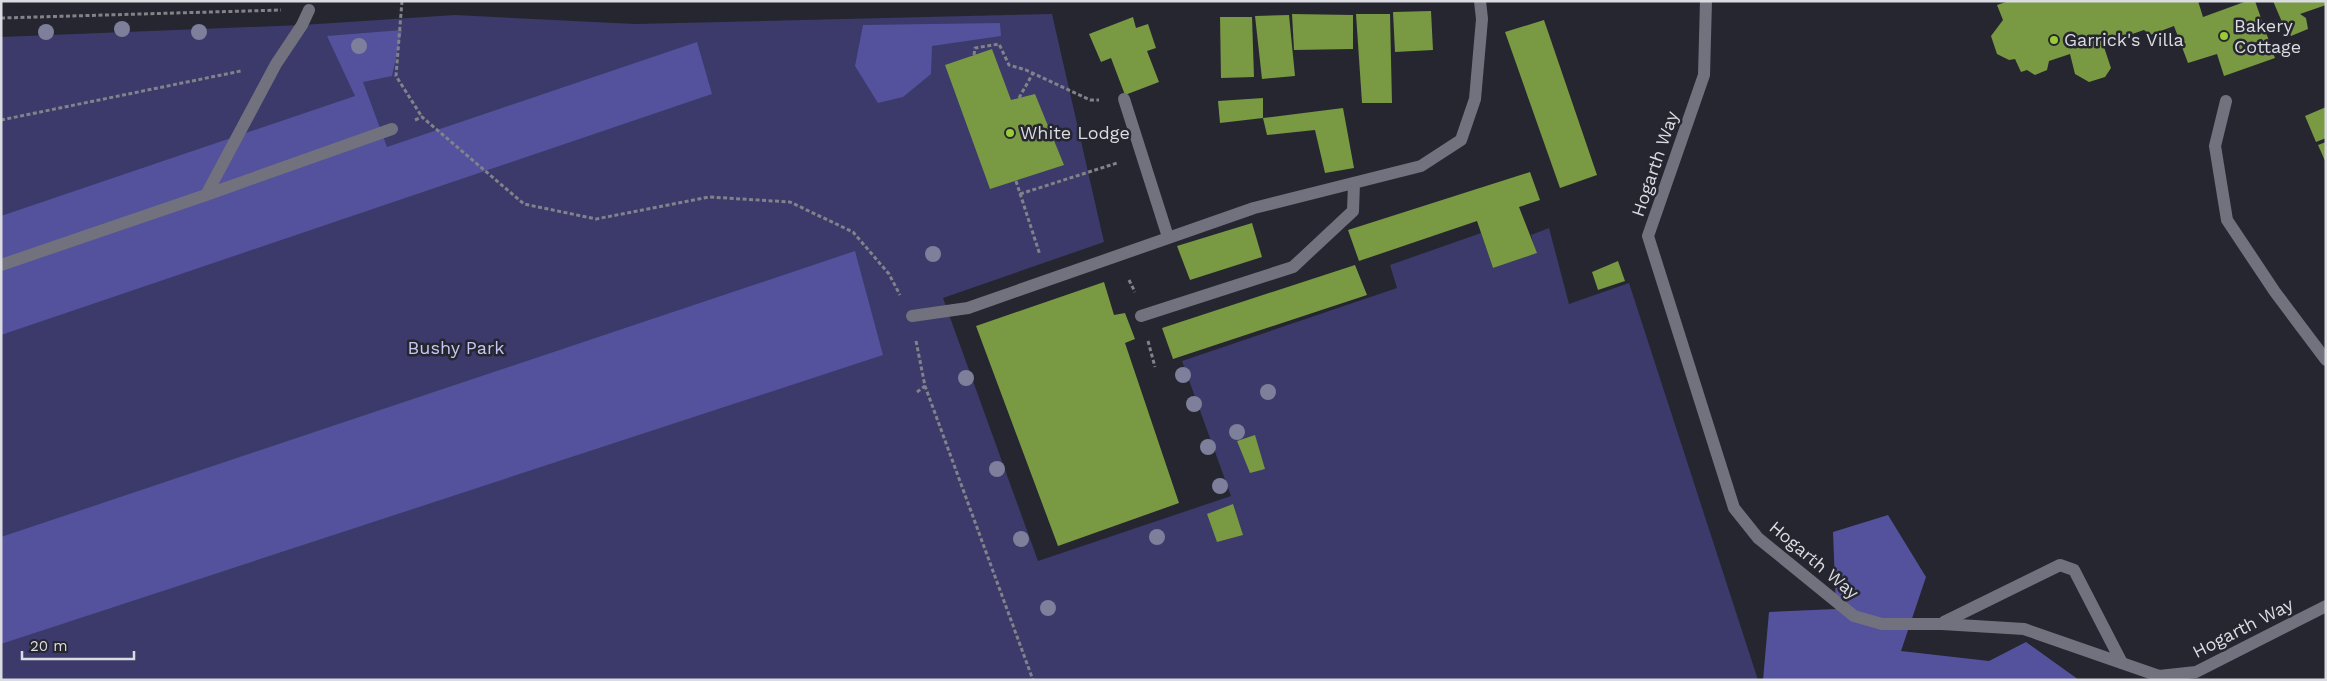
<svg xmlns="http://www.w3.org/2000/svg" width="2327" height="681" font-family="'Work Sans',sans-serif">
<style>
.green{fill:#3b3a6a}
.forest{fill:#54519d}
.building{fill:#799943}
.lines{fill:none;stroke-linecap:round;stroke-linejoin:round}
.path{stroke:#81828a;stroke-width:3;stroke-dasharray:4 2.5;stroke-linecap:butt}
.minor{stroke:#71727d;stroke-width:12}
.tree{fill:#7e7f9b}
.poi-dot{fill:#99cb35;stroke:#25262f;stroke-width:2}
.labels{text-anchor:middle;stroke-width:5;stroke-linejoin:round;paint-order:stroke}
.poi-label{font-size:18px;fill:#dbdbe2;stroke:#25262f;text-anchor:start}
.street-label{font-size:18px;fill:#dbdbe2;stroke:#25262f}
.park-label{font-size:18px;fill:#c6c8f3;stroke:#25262f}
</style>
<rect width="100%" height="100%" fill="#25262f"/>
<!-- green -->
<polygon class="green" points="1052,14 1104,242 943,298 1038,561 1231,496 1182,361 1397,288 1390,265 1481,233 1493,268 1536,253 1531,235 1549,228 1569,304 1629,283 1758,680 1,680 1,37 302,25 455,15 635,24"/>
<!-- forest -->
<g class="forest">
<polygon points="1000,23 1001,36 932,46 931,74 903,97 878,103 855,66 863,25"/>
<polygon points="402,30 392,76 363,82 387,147 697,42 712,94 1,335 1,216 355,96 327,36"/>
<polygon points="855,251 883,355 1,644 1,537"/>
<polygon points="1888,515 1926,577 1901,651 1989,661 2026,642 2079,680 1763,680 1769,612 1836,609 1833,532"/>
</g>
<!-- building -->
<g class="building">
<polygon points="2009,1 2198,1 2203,17 2247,1 2255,1 2275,58 2224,76 2217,54 2188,63 2174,26 2150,35 2144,30 2103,44 2111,68 2105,77 2089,82 2075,74 2070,54 2049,61 2047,70 2035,75 2027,70 2021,72 2015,59 2009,60 1997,54 1991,36 2003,20 1997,5"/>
<polygon points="2273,1 2326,1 2326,5 2300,14 2306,18 2308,29 2291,36 2282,22"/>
<polygon points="1431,11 1433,50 1395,52 1393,12"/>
<polygon points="1292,14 1353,15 1353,49 1294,50"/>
<polygon points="1356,14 1390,14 1392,103 1362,103"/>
<polygon points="1289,15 1295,76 1262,79 1255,16"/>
<polygon points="1133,17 1136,28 1148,24 1156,48 1147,51 1159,82 1125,95 1111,58 1101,62 1089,34"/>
<polygon points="1220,17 1252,17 1254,77 1221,78"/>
<polygon points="1544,20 1597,175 1560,188 1505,32"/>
<polygon points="992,49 1011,100 1035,94 1064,165 990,189 945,65"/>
<polygon points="1263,98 1263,118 1220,123 1218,101"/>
<polygon points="2326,107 2326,138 2316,142 2305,116"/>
<polygon points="1343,108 1354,168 1325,173 1315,130 1267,135 1263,118"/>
<polygon points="2326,142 2326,163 2318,145"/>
<polygon points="1530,172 1540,200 1519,207 1537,253 1493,268 1477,221 1359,261 1348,230"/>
<polygon points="1252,223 1262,257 1190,280 1177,246"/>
<polygon points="1618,261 1625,281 1598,290 1592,272"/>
<polygon points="1355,265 1367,295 1173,359 1162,328"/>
<polygon points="1104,282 1114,315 1125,313 1135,339 1125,343 1179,503 1058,546 976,326"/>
<polygon points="1255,435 1265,469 1250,473 1237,441"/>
<polygon points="1233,504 1243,535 1217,542 1207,514"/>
</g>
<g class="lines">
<!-- path -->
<g class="path">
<polyline points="402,1 396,76 422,117"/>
<polyline points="1,18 281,10"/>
<polyline points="974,55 975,48 999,44 1009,65 1026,70 1090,100 1099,100"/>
<polyline points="1019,98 1033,73"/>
<polyline points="1,120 241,71"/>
<polyline points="415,120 422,117 524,204 596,219 709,197 790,202 853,232 889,274 900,295"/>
<polyline points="1016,181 1040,255"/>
<polyline points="1020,194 1117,163"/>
<polyline points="1129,280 1135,292"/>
<polyline points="916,341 925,386 1033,680"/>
<polyline points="1148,341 1155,367"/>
<polyline points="917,392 925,386"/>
</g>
<!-- minor -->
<g class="minor">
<polyline points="1706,1 1704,75 1648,236 1734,508 1758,538 1854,616 1882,624 1942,624 2024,629 2159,676 2196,672 2326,606"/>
<polyline points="1124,99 1168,237"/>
<polyline points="2226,101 2215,146 2227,220 2275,292 2326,360"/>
<polyline points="206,195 392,129"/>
<polyline points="1,265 206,195 276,64 302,25 309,10"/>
<polyline points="912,316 968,308 1254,208 1421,166 1461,140 1475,99 1482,19 1480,1"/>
<polyline points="1141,316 1293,267 1353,211 1354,183"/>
<polyline points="1944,622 2060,565 2074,570 2122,663"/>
</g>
</g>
<!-- trees -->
<g class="tree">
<circle cx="122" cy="29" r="8"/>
<circle cx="46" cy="32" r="8"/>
<circle cx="199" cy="32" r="8"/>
<circle cx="359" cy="46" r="8"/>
<circle cx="933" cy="254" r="8"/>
<circle cx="1183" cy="375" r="8"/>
<circle cx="966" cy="378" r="8"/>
<circle cx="1268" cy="392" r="8"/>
<circle cx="1194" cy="404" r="8"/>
<circle cx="1237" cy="432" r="8"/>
<circle cx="1208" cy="447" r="8"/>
<circle cx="997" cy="469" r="8"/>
<circle cx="1220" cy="486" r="8"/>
<circle cx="1157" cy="537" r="8"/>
<circle cx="1021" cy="539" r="8"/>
<circle cx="1048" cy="608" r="8"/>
</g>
<!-- markers -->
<g class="poi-dot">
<circle cx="2224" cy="36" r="5"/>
<circle cx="2054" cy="40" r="5"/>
<circle cx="1010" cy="133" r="5"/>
</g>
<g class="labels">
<!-- poi labels -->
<g class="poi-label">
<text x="2234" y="32">Bakery<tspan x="2234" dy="21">Cottage</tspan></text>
<text x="2064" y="46">Garrick's Villa</text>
<text x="1020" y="139">White Lodge</text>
</g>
<!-- street labels -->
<g class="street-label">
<text transform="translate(1655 164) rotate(-71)" y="6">Hogarth Way</text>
<text transform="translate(1814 560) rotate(40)" y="6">Hogarth Way</text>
<text transform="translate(2243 628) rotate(-27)" y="6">Hogarth Way</text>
</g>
<!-- park labels -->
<g class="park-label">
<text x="456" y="354">Bushy Park</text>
</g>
</g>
<!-- border -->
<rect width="2327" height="681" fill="none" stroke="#dbdbe2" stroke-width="5"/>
<!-- scale -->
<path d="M22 651v8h112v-8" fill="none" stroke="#dbdbe2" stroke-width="2.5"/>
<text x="30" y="651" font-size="15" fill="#dbdbe2" stroke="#25262f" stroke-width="4" paint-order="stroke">20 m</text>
</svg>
